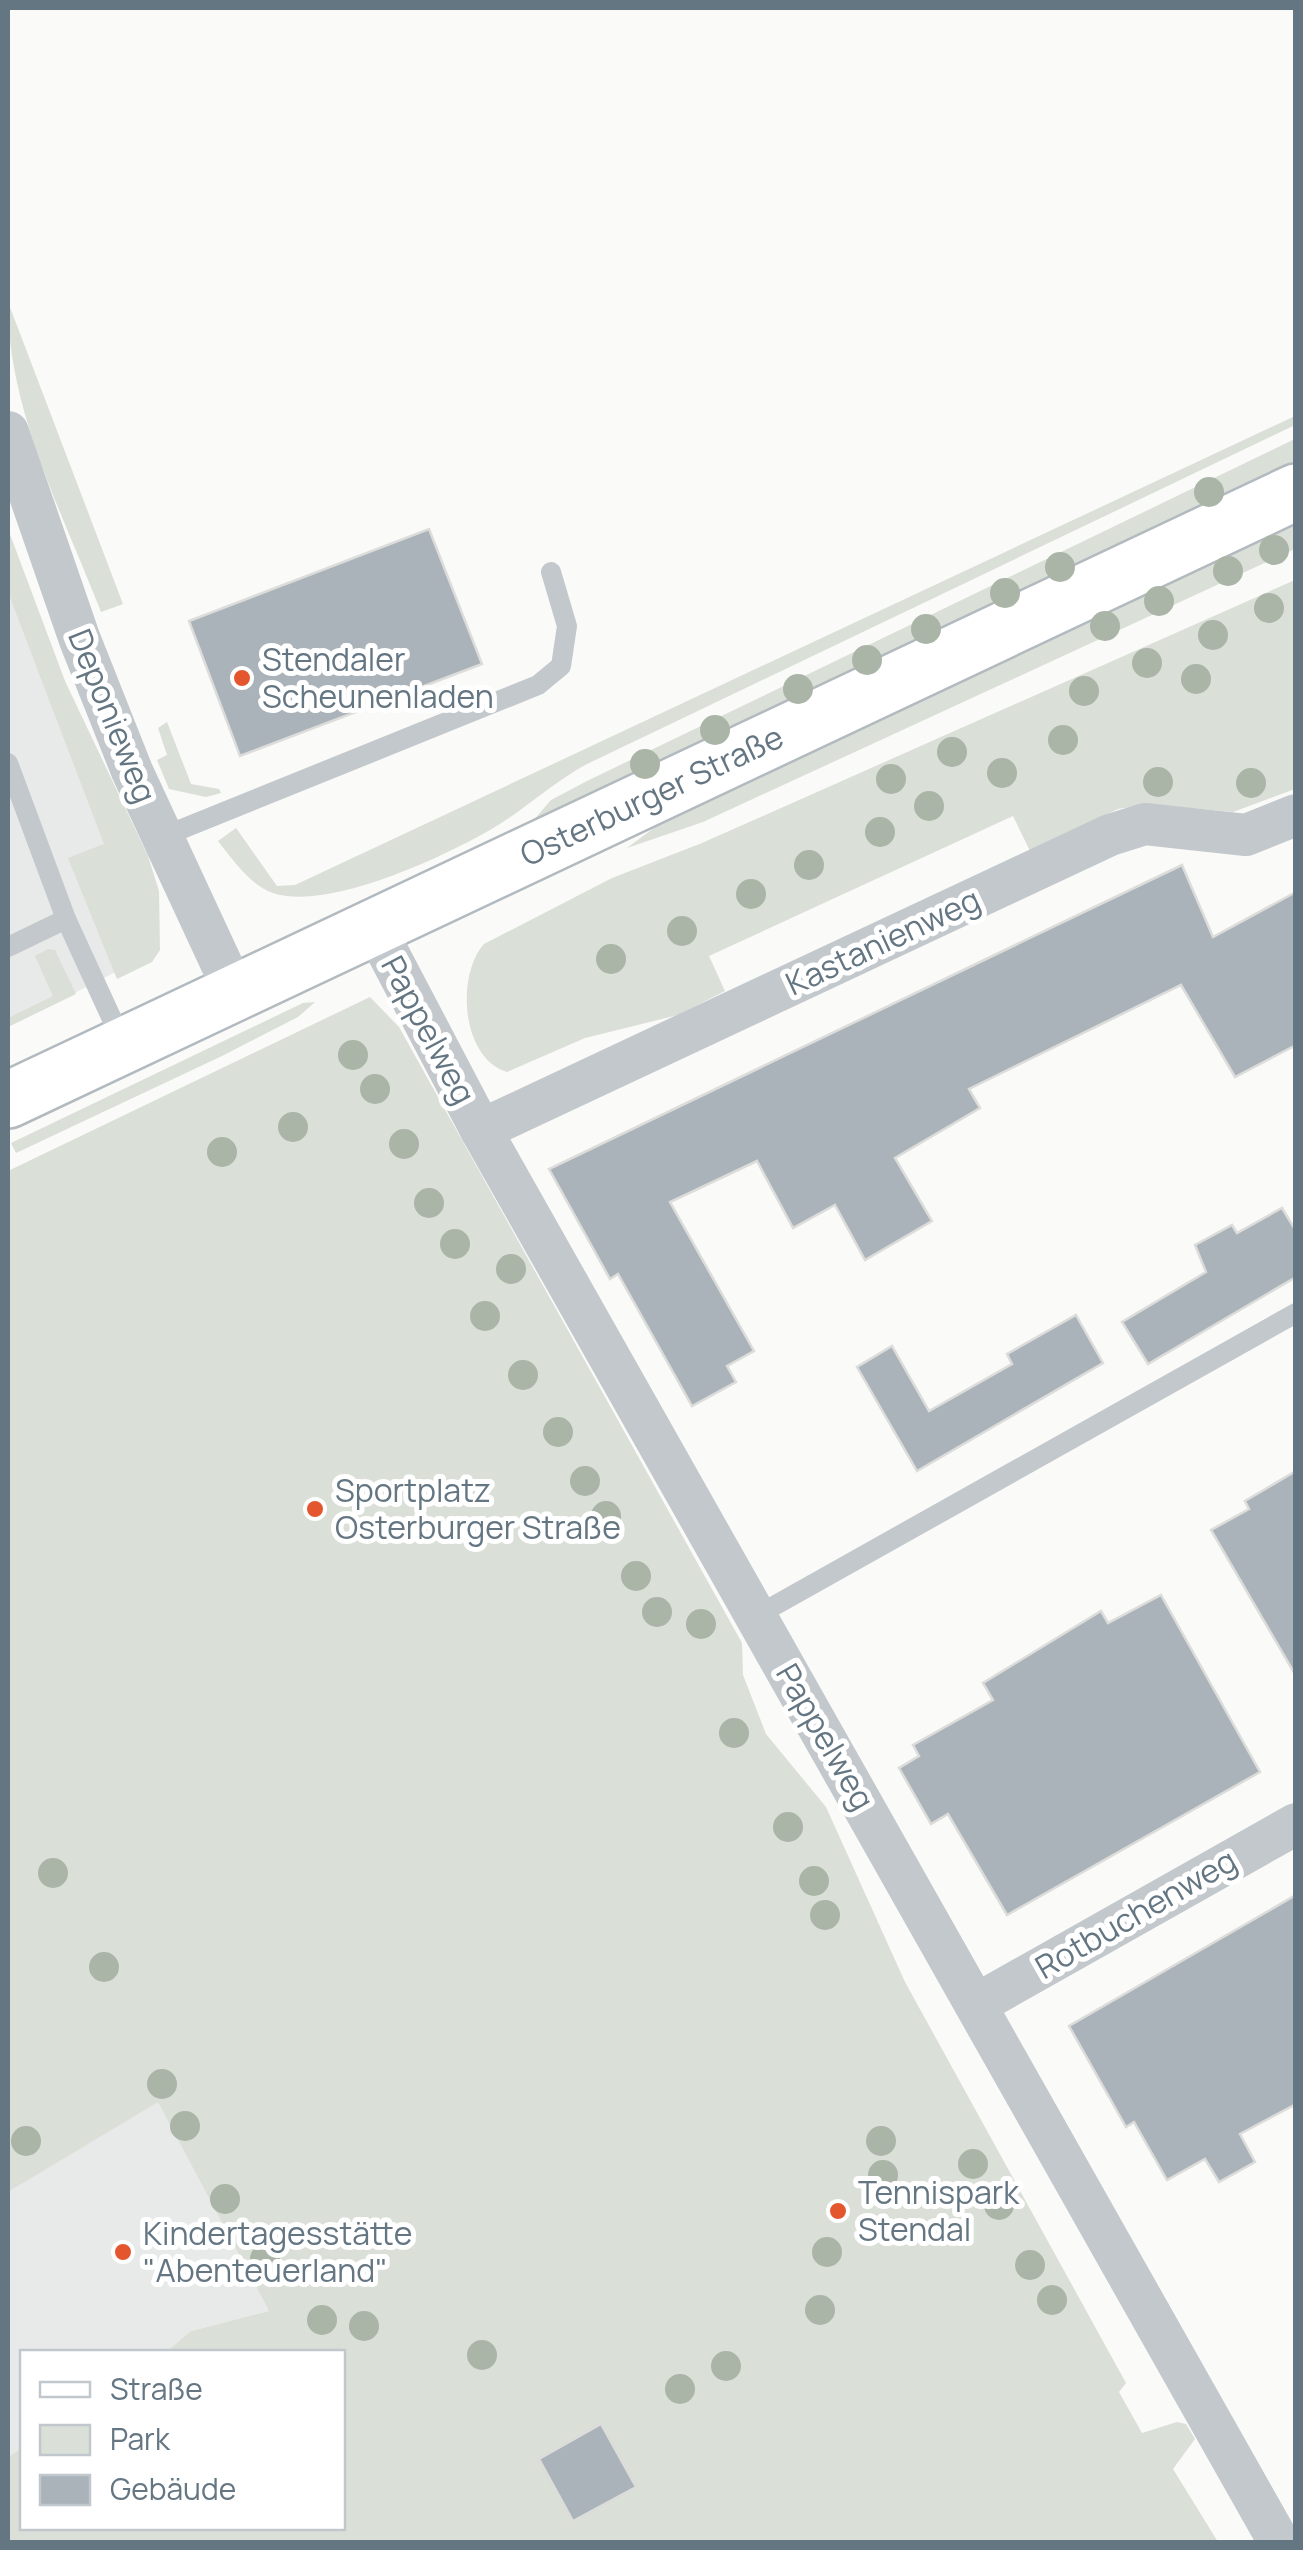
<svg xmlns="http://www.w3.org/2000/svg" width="1303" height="2550" font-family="Manrope,sans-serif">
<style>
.built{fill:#e8e9e9}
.green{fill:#dadfd7}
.building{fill:#aab3b9;stroke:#dcdcda;stroke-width:2.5}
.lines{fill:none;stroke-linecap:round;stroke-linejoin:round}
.secondary-casing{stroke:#b3babf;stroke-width:60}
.lane{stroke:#c3c8cc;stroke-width:20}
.street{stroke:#c3c8cc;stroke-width:42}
.secondary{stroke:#fff;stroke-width:55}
.tree{fill:#aab4a7}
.poi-dot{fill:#e4572e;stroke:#fff;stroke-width:4}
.labels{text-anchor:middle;stroke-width:10;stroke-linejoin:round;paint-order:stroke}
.poi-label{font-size:32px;fill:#657683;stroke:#fff;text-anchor:start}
.street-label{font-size:32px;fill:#657683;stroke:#fff}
</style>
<rect width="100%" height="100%" fill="#fafaf8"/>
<!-- built -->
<g class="built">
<polygon points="8,534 158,924 153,953 8,1027"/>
<polygon points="158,2101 269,2311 191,2331 166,2352 22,2352 22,2448 8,2457 8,2192"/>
</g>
<!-- green -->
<g class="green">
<path d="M8 302 123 604 101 612C63 514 7 408 8 302Z"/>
<path d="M1295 416V425L585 765C551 784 523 811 490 830 441 858 328 911 273 893 250 885 233 860 218 841L236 828 277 886 295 885Z"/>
<polygon points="1295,439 1295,465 526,829 551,800 587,781"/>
<polygon points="1295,522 1295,549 703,822 627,848 662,822"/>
<polygon points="8,529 65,681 148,856 159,891 160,950 152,962 117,979 68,858 104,844 8,592"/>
<path d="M1295 580V789L1233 812 1148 804 1118 809 1030 851 1013 816 709 956 725 991 678 1015 585 1038 507 1072C461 1058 456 975 484 944L612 878 702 843Z"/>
<polygon points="167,722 191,784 219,789 221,793 206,797 169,789 157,760 167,755 158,728"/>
<polygon points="48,949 55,950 76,994 8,1027 8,1018 53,996 35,956"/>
<polygon points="370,997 399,1027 742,1643 743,1675 766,1734 826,1807 905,1982 1126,2383 1119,2392 1142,2433 1177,2422 1186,2424 1195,2439 1173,2469 1218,2542 8,2542 8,2457 22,2448 22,2528 342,2528 342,2352 166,2352 191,2331 269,2311 158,2102 8,2192 8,1171"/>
<polygon points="315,1002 298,1017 222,1056 16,1153 11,1143 303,1003"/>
</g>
<!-- building -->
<g class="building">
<polygon points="429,529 482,664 240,756 189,621"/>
<polygon points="1182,865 1213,937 1296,892 1296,1045 1235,1077 1181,985 969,1089 980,1108 895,1158 932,1221 865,1260 835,1205 793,1228 757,1161 670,1202 754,1351 727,1366 736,1382 692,1406 618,1274 610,1279 549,1169"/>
<polygon points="1282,1208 1296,1231 1296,1277 1148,1364 1122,1322 1206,1272 1195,1245 1232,1225 1237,1233"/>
<polygon points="1076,1315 1103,1363 917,1471 857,1367 892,1346 929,1411 1012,1364 1007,1354"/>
<polygon points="1296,1471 1296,1676 1211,1530 1249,1509 1245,1501"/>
<polygon points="1161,1595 1260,1772 1007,1915 948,1814 931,1824 899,1768 919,1756 913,1745 993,1700 983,1683 1101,1611 1108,1623"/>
<polygon points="1296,1895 1296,2104 1240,2134 1255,2162 1219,2182 1205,2159 1167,2180 1134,2122 1126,2127 1069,2026"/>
<polygon points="601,2424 636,2487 573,2521 539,2459"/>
</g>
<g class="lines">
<defs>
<g id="secondary">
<path id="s1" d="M8 1100 1296 492"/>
</g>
</defs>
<!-- secondary casing -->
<use href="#secondary" class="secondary-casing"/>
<!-- lane -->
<g class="lane">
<polyline points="8,763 66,919 123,1043"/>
<polyline points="162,837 538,685 561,666 567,626 551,572"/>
<polyline points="8,947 66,919"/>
<polyline points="756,1616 1296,1313"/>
</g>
<!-- street -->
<g class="street">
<polyline points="8,432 80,640 132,771 235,993"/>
<polyline points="375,928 481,1130 1279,2542"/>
<polyline points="481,1130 1110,835 1145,824 1246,835 1296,815"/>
<polyline points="977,2004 1296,1824"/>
</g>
<!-- secondary -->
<use href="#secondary" class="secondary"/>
</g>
<!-- trees -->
<g class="tree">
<circle cx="1209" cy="492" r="15"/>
<circle cx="1274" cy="550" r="15"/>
<circle cx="1060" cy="567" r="15"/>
<circle cx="1228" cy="571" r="15"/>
<circle cx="1005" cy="593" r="15"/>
<circle cx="1159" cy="601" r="15"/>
<circle cx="1269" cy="608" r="15"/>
<circle cx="1105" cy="626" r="15"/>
<circle cx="926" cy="629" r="15"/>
<circle cx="1213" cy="635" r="15"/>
<circle cx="867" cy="660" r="15"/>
<circle cx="1147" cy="663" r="15"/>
<circle cx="1196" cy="679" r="15"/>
<circle cx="798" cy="689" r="15"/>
<circle cx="1084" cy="691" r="15"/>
<circle cx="715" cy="730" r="15"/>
<circle cx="1063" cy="740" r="15"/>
<circle cx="952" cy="752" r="15"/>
<circle cx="645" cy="764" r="15"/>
<circle cx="1002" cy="773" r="15"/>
<circle cx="891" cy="779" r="15"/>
<circle cx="1158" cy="782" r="15"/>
<circle cx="1251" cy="783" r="15"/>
<circle cx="929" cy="806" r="15"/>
<circle cx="880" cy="832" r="15"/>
<circle cx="809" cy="865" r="15"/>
<circle cx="751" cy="894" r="15"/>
<circle cx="682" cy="931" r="15"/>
<circle cx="611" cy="959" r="15"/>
<circle cx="353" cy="1055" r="15"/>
<circle cx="375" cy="1089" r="15"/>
<circle cx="293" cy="1127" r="15"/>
<circle cx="404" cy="1144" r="15"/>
<circle cx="222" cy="1152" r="15"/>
<circle cx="429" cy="1203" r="15"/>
<circle cx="455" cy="1244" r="15"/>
<circle cx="511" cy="1269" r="15"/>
<circle cx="485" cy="1316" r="15"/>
<circle cx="523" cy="1375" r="15"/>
<circle cx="558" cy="1432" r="15"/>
<circle cx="585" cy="1481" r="15"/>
<circle cx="606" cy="1516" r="15"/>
<circle cx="636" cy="1576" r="15"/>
<circle cx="657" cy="1612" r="15"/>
<circle cx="701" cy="1624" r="15"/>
<circle cx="734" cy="1733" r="15"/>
<circle cx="788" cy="1827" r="15"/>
<circle cx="53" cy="1873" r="15"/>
<circle cx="814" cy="1881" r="15"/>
<circle cx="825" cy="1915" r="15"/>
<circle cx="104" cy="1967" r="15"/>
<circle cx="162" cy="2084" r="15"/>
<circle cx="185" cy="2126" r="15"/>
<circle cx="26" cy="2141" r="15"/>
<circle cx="881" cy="2141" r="15"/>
<circle cx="973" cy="2164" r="15"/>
<circle cx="883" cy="2175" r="15"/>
<circle cx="225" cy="2199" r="15"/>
<circle cx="999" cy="2205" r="15"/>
<circle cx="827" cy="2252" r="15"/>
<circle cx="265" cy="2259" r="15"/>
<circle cx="1030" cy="2265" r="15"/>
<circle cx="1052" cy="2300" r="15"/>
<circle cx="820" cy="2310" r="15"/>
<circle cx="322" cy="2320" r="15"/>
<circle cx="364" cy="2326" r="15"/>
<circle cx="482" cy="2355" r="15"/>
<circle cx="726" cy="2366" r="15"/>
<circle cx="680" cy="2389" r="15"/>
</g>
<!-- markers -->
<g class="poi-dot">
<circle cx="242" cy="678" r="10"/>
<circle cx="315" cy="1509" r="10"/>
<circle cx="838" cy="2211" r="10"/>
<circle cx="123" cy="2252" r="10"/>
</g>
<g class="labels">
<!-- poi labels -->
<g class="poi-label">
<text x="262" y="671">Stendaler<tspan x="262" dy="37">Scheunenladen</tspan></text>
<text x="335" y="1502">Sportplatz<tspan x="335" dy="37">Osterburger Straße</tspan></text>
<text x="858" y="2204">Tennispark<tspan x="858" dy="37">Stendal</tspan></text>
<text x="143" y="2245">Kindertagesstätte<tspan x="143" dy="37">"Abenteuerland"</tspan></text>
</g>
<!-- street labels -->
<g class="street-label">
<text transform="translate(112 716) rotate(68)" y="11">Deponieweg</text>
<text dy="11" stroke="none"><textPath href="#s1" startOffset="712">Osterburger Straße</textPath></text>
<text transform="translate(883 942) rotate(-25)" y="11">Kastanienweg</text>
<text transform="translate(428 1030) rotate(62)" y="11">Pappelweg</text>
<text transform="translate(825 1737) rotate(60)" y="11">Pappelweg</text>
<text transform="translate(1136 1914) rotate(-30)" y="11">Rotbuchenweg</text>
</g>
</g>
<!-- border -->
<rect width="1303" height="2550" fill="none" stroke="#657683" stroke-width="20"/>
<!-- legend -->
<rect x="20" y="2350" width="325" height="180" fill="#ffffff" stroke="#c1c8cd" stroke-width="2.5"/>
<rect x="40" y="2382" width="50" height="15" fill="#ffffff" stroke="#c1c8cd" stroke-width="2.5"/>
<text x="110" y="2400" font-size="30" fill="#657683">Straße</text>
<rect x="40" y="2425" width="50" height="30" fill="#dadfd7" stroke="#c1c8cd" stroke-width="2.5"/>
<text x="110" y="2450" font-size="30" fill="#657683">Park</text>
<rect x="40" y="2475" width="50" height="30" fill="#aab3b9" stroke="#c1c8cd" stroke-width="2.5"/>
<text x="110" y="2500" font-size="30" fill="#657683">Gebäude</text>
</svg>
